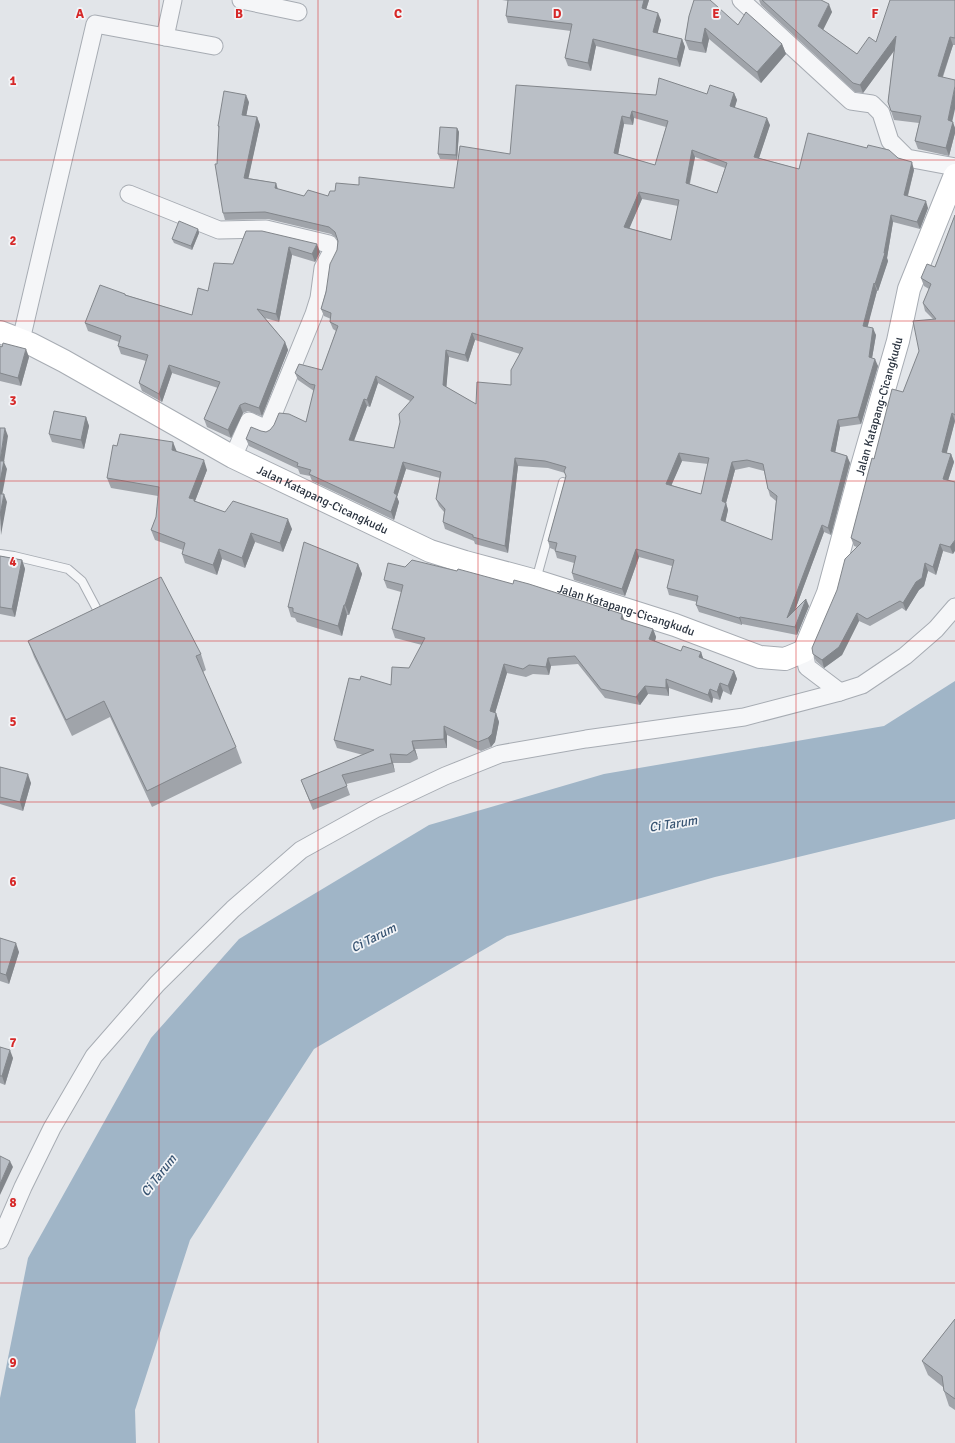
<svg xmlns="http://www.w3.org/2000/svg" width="955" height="1443" font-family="Signika,sans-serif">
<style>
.water{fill:#a0b5c7}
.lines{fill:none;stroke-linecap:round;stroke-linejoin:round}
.lane-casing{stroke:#a7acb3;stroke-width:10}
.street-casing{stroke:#a7acb3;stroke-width:19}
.secondary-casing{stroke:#a7acb3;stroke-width:24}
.lane{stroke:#f5f6f8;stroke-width:8}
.street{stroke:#f5f6f8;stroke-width:17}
.secondary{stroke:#fff;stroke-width:22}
.wall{fill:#a0a4aa;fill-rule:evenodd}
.shaded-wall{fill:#82868b}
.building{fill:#babfc6;stroke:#82868b;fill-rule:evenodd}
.grid{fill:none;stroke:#d62828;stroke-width:1;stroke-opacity:0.55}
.labels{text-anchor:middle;stroke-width:3.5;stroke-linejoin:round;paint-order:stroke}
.street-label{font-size:12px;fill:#2b3440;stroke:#f2f4f7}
.water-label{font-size:13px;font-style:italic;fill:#385472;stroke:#f2f4f7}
.grid-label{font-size:13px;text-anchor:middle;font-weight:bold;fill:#d62828;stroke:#f2f4f7;stroke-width:3.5;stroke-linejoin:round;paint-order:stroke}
</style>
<rect width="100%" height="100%" fill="#e2e5e9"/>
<!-- water -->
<polygon class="water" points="955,681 955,819 715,877 507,936 314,1049 190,1240 135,1410 136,1443 0,1443 0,1398 28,1258 151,1038 239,939 429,825 604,774 884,726"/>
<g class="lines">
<defs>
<g id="lane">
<polyline points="0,554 14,556 68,569 82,581 100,615"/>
<polyline points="536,580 563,482"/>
</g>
<g id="street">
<polyline points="241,0 298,12"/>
<polyline points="741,0 851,101 872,104 881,113 890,141 907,158 955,167"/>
<polyline points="165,37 173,0"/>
<polyline points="129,194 219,230 266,229 329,244 331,248 331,253 323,268 319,298 314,314 267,429 249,421 233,457"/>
<polyline points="21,340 95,24 214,46"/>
<polyline points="804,651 807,667 840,692"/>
<polyline points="0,1240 23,1187 52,1128 94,1056 157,984 233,909 301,850 375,809 445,776 500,754 586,739 744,717 840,692 862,685 905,656 936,629 955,607"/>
</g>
<g id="secondary">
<path id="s1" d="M0 332 31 344 64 361 233 457 430 551 465 562 536 581 675 625 760 657 785 659 804 651 828 593 862 466 898 341 909 289 955 175"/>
</g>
</defs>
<!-- lane casing -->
<use href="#lane" class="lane-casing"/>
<!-- street casing -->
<use href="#street" class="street-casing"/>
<!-- secondary casing -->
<use href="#secondary" class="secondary-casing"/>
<!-- lane -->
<use href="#lane" class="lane"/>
<!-- street -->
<use href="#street" class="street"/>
<!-- secondary -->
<use href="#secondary" class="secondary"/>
</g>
<!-- wall -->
<g class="wall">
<polygon points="502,0 649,0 646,10 661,20 657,33 682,39 685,47 680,67 596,46 591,71 568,66 565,58 571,31 508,23 506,16 508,1"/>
<polygon points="759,0 821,0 832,12 823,30 857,54 876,42 955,0 955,45 953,45 943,77 952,122 955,128 955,133 949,156 918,149 915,141 919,123 894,120 888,102 894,51 863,93 855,92 761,5"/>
<polygon points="689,16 738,25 782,44 786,54 761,83 709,39 706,53 689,50 685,40"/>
<path d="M734 93 737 100 734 108 770 125 759 158 799 169 898 158 914 170 908 196 928 208 920 229 893 222 887 258 888 261 878 291H877L867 327 876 335 872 358 878 366 861 424 840 427 835 452 847 456 850 463 831 535 824 532 795 610 809 606 797 635 742 624V625L699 612 696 605 697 602 669 595 667 588 672 566 639 557 625 596 574 580 572 573 574 563 557 558 555 551V550L550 548 548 541 566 476 565 473 548 468 518 466 508 553 475 544 474 541 445 529 443 522 444 512 439 506 436 499 440 478 406 469 397 497 399 502 394 520 312 481 310 476 300 474 298 469 249 446 246 439 261 431 266 432 306 422 314 391 298 380 295 373 322 370 336 331 333 329 330 322 331 319 324 316 321 309 337 250 338 241V239L331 234 268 219 225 220 223 213 217 164 219 129 218 126 249 102 246 116 257 117 260 125 248 178 276 183 278 189 304 196H328L335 191 359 185 454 188 510 154 656 95 707 94ZM634 118 666 127 655 165 618 154 624 124 633 125ZM695 157 725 168 717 193 690 184ZM642 199 678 206 671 240 629 228ZM475 340 520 354 511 385 476 404 446 387 449 357 468 362ZM378 383 410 401 394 448 354 441 367 406 370 407ZM682 461 708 464 701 494 671 485ZM749 467 764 471 768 489 770 496 776 501 772 540 725 522 728 510 726 503 735 470Z"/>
<polygon points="457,128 459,132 457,160 440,159 438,154"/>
<polygon points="955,215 955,421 946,453 951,454 954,462 948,480 953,554 943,551 936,575 928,571 924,586 919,590 906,611 902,608 870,626 859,621 842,655 824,668 816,661 813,654 857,547 854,546 851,538 874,459 903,392 933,319 925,311 923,303 929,289 924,286 921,278 935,267"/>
<polygon points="198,229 199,233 192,250 174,243 172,239"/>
<polygon points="246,231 320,252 315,262 292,255 279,322 265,318 285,342 288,350 262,416 248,411 243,413 231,438 207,427 204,419 218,388 172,373 162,402 142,391 139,383 146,361 121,354 118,346 119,342 88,331 85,323 125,294 126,295 192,315 208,291 233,264"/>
<polygon points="0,346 29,357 21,386 0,381"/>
<polygon points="86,417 89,426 84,449 52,442 49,434"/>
<polygon points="117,446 176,451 207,470 195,501 225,512 292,529 283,552 255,542 245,568 222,559 217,575 185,563 182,554 183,550 155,540 151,530 156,517 158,496 111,488 107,478"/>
<polygon points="0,556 22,560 25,569 15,617 0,614"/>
<polygon points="358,564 362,574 349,615 347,615 342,636 297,622 295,618 291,617 288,607"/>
<polygon points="405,567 457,571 513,584 622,614 624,620 653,629 656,637 655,641 681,651 701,652 703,659 734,671 737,679 731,695 723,691 720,700 713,698 712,703 669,688 669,696 648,694 640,705 605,698 578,664 551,666 549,675 533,674 526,677 507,673 495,713 496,713 499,722 495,742 491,747 481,751 447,735 447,748 415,749 418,759 410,763 393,763 395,772 346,784 350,795 313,810 301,780 363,755 337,748 334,740 409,668 422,645 395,638 392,629 401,592 387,588 384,580"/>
<polygon points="28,641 201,654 206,670 203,672 236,747 242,763 152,807 110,717 72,736 34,657"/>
<polygon points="0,767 31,783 23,811 0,804"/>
<polygon points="0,938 19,952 9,984 0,981"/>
<polygon points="0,1047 13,1058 5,1085 0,1083"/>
<polygon points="955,1319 955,1410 949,1406 944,1391 943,1387 928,1375 922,1361"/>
</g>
<!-- shaded-wall -->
<g class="shaded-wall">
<polygon points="644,0 649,0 644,16 642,8"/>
<polygon points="829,4 832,12 821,34 818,26"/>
<polygon points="658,13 661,20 656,40 653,32"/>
<polygon points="705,28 709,39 706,53 702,43"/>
<polygon points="896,36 899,44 863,93 860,85"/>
<polygon points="950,37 953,45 940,84 938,76"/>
<polygon points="593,39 596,46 591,71 588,63"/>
<polygon points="682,39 685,47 680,67 677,59"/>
<polygon points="782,44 786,54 761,83 757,72"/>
<polygon points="955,86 955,109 951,127 953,122 955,128 955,133 949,156 946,148 948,120"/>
<polygon points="734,93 737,100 733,114 730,106"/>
<polygon points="246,95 249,102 245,122 242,115"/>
<polygon points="632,111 634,118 633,125 630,118"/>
<polygon points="622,116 624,124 617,160 614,153"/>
<polygon points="257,117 260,125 247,185 244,178"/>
<polygon points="767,118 770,125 757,164 754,157"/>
<polygon points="457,128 459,132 457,160 456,155"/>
<polygon points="692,150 695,157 688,190 686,183"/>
<polygon points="912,162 914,170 906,202 904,195"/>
<polygon points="276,183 278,191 275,188"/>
<polygon points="639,192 642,199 627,234 624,227"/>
<polygon points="926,201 928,208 920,229 917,222"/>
<polygon points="891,215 893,222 887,258 888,261 878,291 875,284 884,253"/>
<polygon points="198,229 199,233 192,250 191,246"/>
<polygon points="317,244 320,252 315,262 312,254"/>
<polygon points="289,247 292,255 279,322 276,314"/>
<polygon points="874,283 877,291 866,333 863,326"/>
<polygon points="873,328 876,335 871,364 869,357"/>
<polygon points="472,333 475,340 468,362 465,355"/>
<polygon points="285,342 288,350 262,416 259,408"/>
<polygon points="26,349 29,357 21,386 18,378"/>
<polygon points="446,350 449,357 446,392 443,385"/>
<polygon points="875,359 878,366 861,424 858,417"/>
<polygon points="169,365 172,373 162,402 159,394"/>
<polygon points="376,376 378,383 370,407 367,400"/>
<polygon points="364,399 367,406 351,448 349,440"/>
<polygon points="240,405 243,413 231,438 228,430"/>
<polygon points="952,413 955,421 945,460 942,452"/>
<polygon points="86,417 89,426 84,449 81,440"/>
<polygon points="838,420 840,427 834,459 831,451"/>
<polygon points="5,428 8,436 4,462 7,469 1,501 0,498 0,461"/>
<polygon points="173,442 177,452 172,450"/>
<polygon points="679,453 682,461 669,491 666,484"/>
<polygon points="951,454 954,462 946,487 943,479"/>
<polygon points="847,456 850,463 831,535 828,528"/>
<polygon points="515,458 518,466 508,553 505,546"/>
<polygon points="204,460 207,470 195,501 198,509 189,498"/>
<polygon points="403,462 406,469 397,497 399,502 394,520 391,512 394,493"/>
<polygon points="732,462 735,470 726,503 728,510 724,528 721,520 722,501"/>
<polygon points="4,494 7,502 1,535 0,515"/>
<polygon points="288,519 292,529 283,552 280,543"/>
<polygon points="822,525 824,532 789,626 787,618"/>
<polygon points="251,533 255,542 245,568 242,558"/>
<polygon points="955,540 955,551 953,554 950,547"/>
<polygon points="940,544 943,551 936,575 933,567"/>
<polygon points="219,549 222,559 217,575 213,565"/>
<polygon points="636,549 639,557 625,596 622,589"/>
<polygon points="22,560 25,569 15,617 12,609"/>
<polygon points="925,563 928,571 924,586 919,590 906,611 903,603"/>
<polygon points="358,564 362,574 349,615 345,605"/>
<polygon points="806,599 809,606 797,635 795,627"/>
<polygon points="344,605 347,615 342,636 338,626"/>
<polygon points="857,613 859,621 842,655 824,668 822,660"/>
<polygon points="622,614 625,622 621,619"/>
<polygon points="740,617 742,624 742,625 739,618"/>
<polygon points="653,629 656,637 653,648 649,639"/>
<polygon points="701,652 704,661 699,657"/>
<polygon points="548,658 551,666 549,675 546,667"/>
<polygon points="504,664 507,673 493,720 490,711"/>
<polygon points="734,671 737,679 731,695 728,686"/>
<polygon points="666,679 669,688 669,696 666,688"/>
<polygon points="720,683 723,691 720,700 717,692"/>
<polygon points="645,686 648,694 640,705 636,697"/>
<polygon points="710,689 713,698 712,703 708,695"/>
<polygon points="496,713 499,722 495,742 491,747 488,738"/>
<polygon points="444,726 447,735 447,748 444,739"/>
<polygon points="412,741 415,749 418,759 414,750"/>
<polygon points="390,754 393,763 395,772 392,763"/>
<polygon points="28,774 31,783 23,811 20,802"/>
<polygon points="16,943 19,952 9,984 6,975"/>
<polygon points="10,1050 13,1058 5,1085 2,1076"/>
<polygon points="10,1161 13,1167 0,1195 0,1184"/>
</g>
<!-- building -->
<g class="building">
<polygon points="508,0 644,0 642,8 658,13 653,32 682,39 677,59 593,39 588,63 565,58 572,24 506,16"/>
<polygon points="694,0 710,0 738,25 746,12 782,44 757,72 705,28 702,43 685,40 689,16"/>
<polygon points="762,0 821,0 829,4 818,26 857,54 869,37 876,42 890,0 955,0 955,38 950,37 938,76 955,80 955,86 948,120 953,122 946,148 915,141 921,116 891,111 888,102 896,36 860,85 853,83"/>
<path d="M659 78 707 94 710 85 734 93 730 106 767 118 754 157 799 169 808 133 867 148 868 145 889 150 898 158 912 162 904 195 926 201 917 222 891 215 884 253H885L875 284 874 283 863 326 873 328 869 357 875 359 858 417 838 420 831 451 847 456 828 528 822 525 787 618 806 599 795 627 740 617 739 618 696 605 698 596 667 588 674 560 636 549 622 589 572 573 576 556 555 551 557 543 548 541 566 476 564 471 566 467 545 461 515 458 505 546 473 537V535L443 522 445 509 436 499 441 472 403 462 394 493 397 495 391 512 309 474 311 470 297 466 298 463 246 439 251 427 261 431 266 432 270 430 274 425 279 413 289 414 306 422 315 385 310 384 295 373 299 364 322 370 338 326 330 322 331 313 321 309 326 292 330 264 337 250 338 241 335 232 329 227 265 212 223 213 215 164H217L219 126H218L224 91 246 95 242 115 257 117 244 178 276 183 275 188 304 196 308 190 328 196 330 191H335L336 183 359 185V177L454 188 460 146 510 154 516 85 656 95ZM632 111 668 121 655 165 614 153 622 116 630 118ZM692 150 727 163 717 193 686 183ZM639 192 679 200 671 240 624 227ZM472 333 523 348 511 370V385L477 382 476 404 443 385 446 350 465 355ZM376 376 414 397 399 414 400 422 394 448 349 440 364 399 367 400ZM679 453 709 458 701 494 666 484ZM747 460 763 464 768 489 777 496 772 540 721 520 726 503 722 501 732 462Z"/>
<polygon points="440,127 457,128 456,155 438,154"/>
<polygon points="955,215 955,415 952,413 942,452 951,454 943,479 955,482 955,540 950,547 940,544 933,567 925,563 922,578 916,582 903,603 900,601 867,619 857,613 839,647 822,660 813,654 812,648 837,590 845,559 861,543 851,538 872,458 874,459 892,389 903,392 919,351 913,321 936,319 923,303 931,284 921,278 927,264 935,267"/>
<polygon points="179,221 198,229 191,246 172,239"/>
<polygon points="246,231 262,231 317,244 312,254 289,247 276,314 257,309 285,342 259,408 245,403 240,405 228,430 204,419 220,382 169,365 159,394 139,383 148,355 118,346 121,336 85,323 100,285 125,294 125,295 192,315 198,288 208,291 214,263 233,264"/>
<polygon points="3,343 26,349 18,378 0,373 0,346 2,347"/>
<polygon points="54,411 86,417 81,440 49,434"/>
<polygon points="0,428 5,428 0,461 4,461 0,482"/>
<polygon points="120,434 173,442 172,450 204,460 189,498 194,499 194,501 225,512 233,501 288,519 280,543 251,533 242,558 219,549 213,565 182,554 185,543 151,530 156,517 159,487 107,478 113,445 117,446"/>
<polygon points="0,494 4,494 0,515"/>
<polygon points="304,542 358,564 345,605 344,605 338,626 293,612 293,608 288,607"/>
<polygon points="0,556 22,560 12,609 0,607"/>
<polygon points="412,560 457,571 458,569 513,584 514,580 529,584 622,614 621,619 653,629 649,639 681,651 683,646 701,652 699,657 734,671 728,686 720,683 717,692 710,689 708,695 666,679 666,688 645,686 636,697 601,689 575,656 548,658 546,667 529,665 523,669 504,664 490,711 496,713 492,734 488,738 478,742 444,726 444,739 412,741 414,750 407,755 390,754 392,763 342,775 347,786 310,801 301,780 374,750 334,740 349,678 360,680 361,676 391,685 392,667 409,668 425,638 392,629 403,585 384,580 388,563 405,567"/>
<polygon points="161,577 201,654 196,656 236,747 147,791 104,701 66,720 28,641"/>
<polygon points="0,767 28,774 20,802 0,797"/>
<polygon points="0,938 16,943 6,975 0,973"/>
<polygon points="0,1047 10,1050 2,1076 0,1076"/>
<polygon points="0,1156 10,1161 0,1184"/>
<polygon points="955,1319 955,1399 944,1391 942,1376 922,1361"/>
</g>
<!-- grid -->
<path class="grid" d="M159 0V1443M318 0V1443M478 0V1443M637 0V1443M796 0V1443M0 160H955M0 321H955M0 481H955M0 641H955M0 802H955M0 962H955M0 1122H955M0 1283H955"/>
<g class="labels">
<!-- street labels -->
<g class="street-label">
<text dy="4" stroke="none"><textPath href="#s1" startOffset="1132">Jalan Katapang-Cicangkudu</textPath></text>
<text dy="4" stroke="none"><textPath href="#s1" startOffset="364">Jalan Katapang-Cicangkudu</textPath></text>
<text dy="4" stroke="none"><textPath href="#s1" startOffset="688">Jalan Katapang-Cicangkudu</textPath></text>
</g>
<!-- water labels -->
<g class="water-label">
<text transform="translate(673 823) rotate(-9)" y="5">Ci Tarum</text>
<text transform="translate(373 937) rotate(-27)" y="5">Ci Tarum</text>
<text transform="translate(158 1175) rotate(-52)" y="5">Ci Tarum</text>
</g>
</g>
<g class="grid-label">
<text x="80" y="18">A</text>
<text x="239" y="18">B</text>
<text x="398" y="18">C</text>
<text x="557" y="18">D</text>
<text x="716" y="18">E</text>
<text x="875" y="18">F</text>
<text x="13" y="85">1</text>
<text x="13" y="245">2</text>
<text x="13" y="405">3</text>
<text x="13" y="566">4</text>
<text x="13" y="726">5</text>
<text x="13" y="886">6</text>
<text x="13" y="1047">7</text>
<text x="13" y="1207">8</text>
<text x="13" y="1367">9</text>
</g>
</svg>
